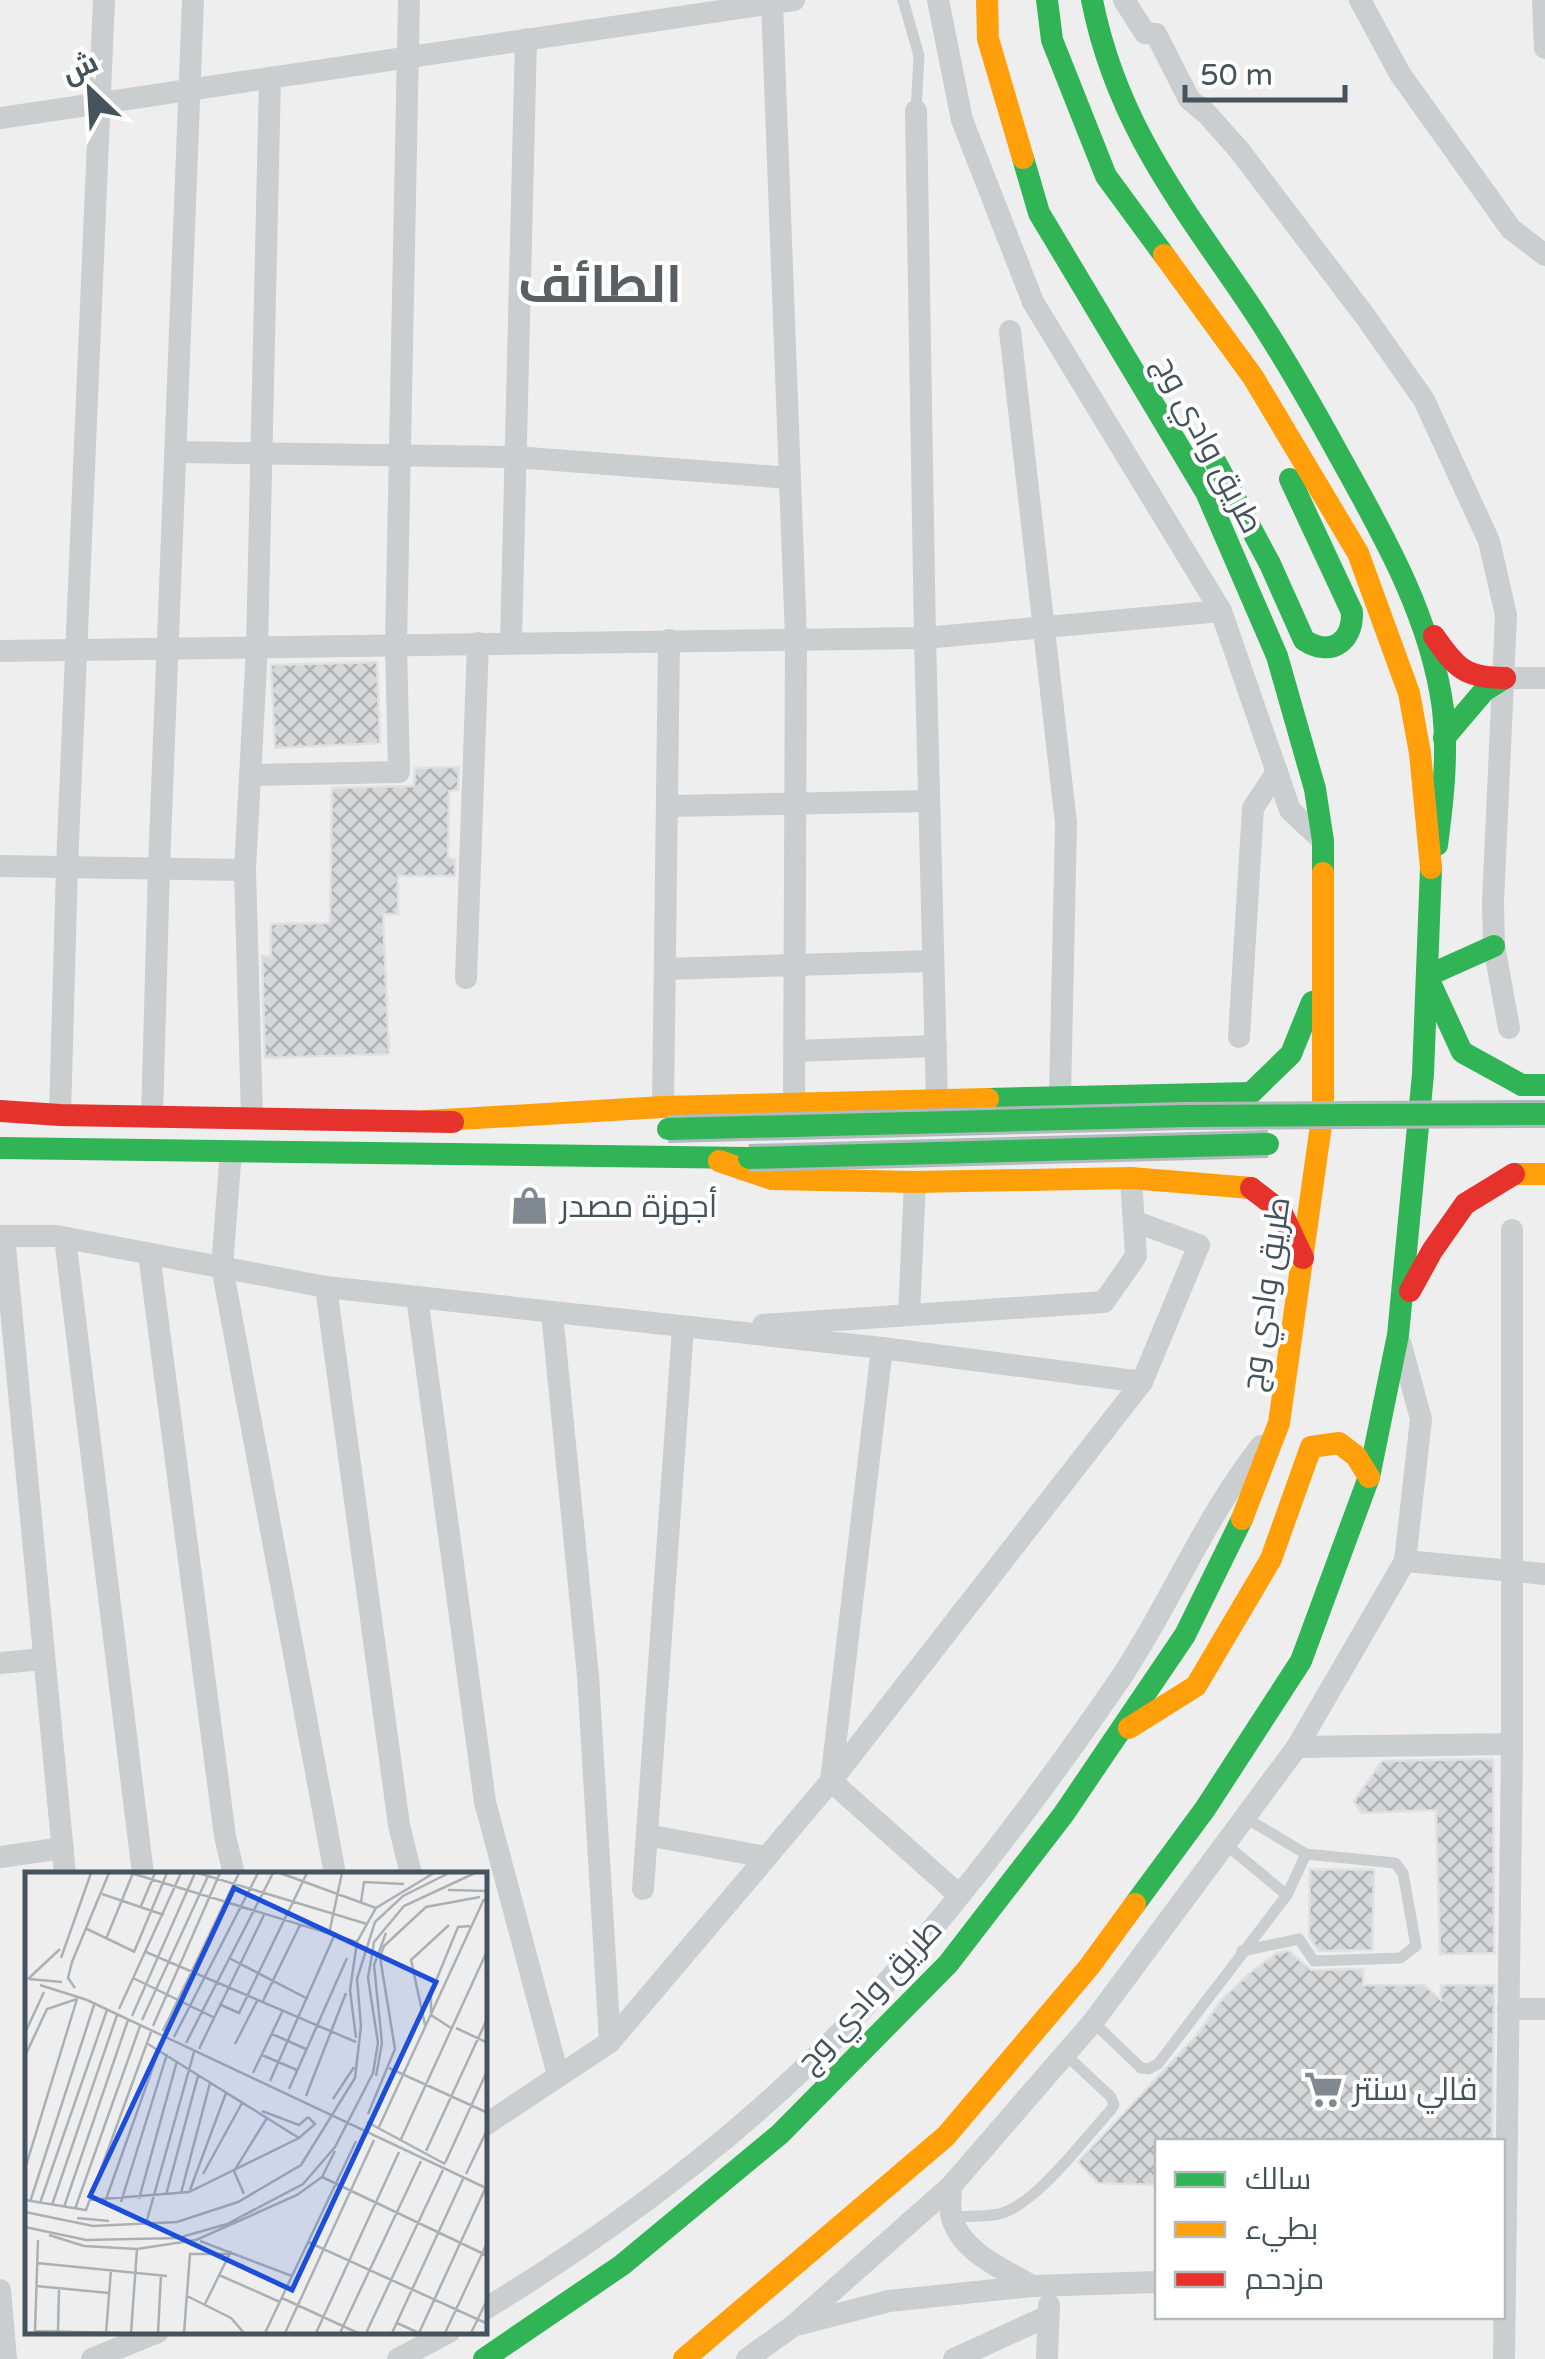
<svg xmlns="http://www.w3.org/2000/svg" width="1545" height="2359" font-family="'Varela Round',Cairo,sans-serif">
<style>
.building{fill:url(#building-cross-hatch);stroke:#e0e0e1;stroke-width:2.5}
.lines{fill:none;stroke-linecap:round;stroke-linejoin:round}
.lane{stroke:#cacecf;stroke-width:11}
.street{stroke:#cacecf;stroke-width:22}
.fast{stroke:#30b455;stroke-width:22}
.slow{stroke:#ff9f0a;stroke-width:22}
.jam{stroke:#e5322d;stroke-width:22}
.fast-bridge-casing{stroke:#b2b9be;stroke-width:28;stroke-linecap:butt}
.fast-bridge{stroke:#30b455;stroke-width:22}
.labels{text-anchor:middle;stroke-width:8;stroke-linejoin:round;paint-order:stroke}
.street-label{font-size:32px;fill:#44535c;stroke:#fff}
.poi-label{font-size:32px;fill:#44535c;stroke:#fff;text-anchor:start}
.town-label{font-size:52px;font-weight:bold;fill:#595f63;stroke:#fff}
.inset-road{fill:none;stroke:#abb0b4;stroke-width:2.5}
.view{fill:#1d4ed8;fill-opacity:0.15;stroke:#1d4ed8;stroke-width:5}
.inset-edge{fill:none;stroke:#44535c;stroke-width:5}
</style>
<defs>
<pattern id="building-cross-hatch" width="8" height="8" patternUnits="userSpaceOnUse" patternTransform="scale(2.5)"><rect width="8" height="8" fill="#d6d7d9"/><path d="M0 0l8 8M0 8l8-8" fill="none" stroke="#afb1b3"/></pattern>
</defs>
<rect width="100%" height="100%" fill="#efeeee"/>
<!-- building -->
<g class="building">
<polygon points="377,662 380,743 275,748 271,665"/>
<polygon points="459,767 458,790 449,791 448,857 455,860 455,876 398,876 398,914 383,914 389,1054 265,1058 262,956 271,957 271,924 330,923 332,788 414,786 415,768"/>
<polygon points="1493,1759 1494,1953 1440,1954 1436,1810 1361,1813 1354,1801 1382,1761"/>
<polygon points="1310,1869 1374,1870 1372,1950 1319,1951 1309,1937"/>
<polygon points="1289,1951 1311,1970 1363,1969 1363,1985 1424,1985 1441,2000 1441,1985 1494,1985 1492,2142 1158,2142 1158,2185 1098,2183 1078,2162 1196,2036 1223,1998 1252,1971 1277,1953"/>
</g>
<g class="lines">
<!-- lane -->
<g class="lane">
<polyline points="903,0 919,56 916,111"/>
<polyline points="1225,1844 1287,1895"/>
<polyline points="1242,1951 1299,1939 1314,1961 1400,1958 1416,1946 1403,1873 1395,1863 1306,1854"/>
<polyline points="1093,2022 1141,2068 1148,2069 1158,2064 1287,1895 1306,1854 1244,1817"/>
<path d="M951 2217C967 2216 985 2217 999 2214 1036 2205 1083 2140 1110 2111L1114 2105 1111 2097 1065 2054"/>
</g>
<!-- street -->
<g class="street">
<polyline points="938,0 962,120 1033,302 1221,611 1290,810 1323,841"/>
<polyline points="1124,0 1145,33 1156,34 1189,99 1207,114 1239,150 1365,316 1424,400 1489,541 1506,615 1493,902 1494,946 1509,1028"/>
<polyline points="1360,0 1400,74 1511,229 1545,255"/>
<polyline points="1543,0 1545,48"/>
<polyline points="772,3 796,638 794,1104"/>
<polyline points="916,111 925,638 937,1100"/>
<polyline points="0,118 794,0"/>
<polyline points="1010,331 1066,823 1060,1096"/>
<polyline points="175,452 515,457 790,478"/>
<polyline points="511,642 526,39"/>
<polyline points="0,651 925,638 1221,611"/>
<polyline points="1505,678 1545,678"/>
<polyline points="250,775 399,772 396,644 409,0"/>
<polyline points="667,806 929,801"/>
<polyline points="0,866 245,870"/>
<polyline points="665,969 933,961"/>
<polyline points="466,978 478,643"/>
<polyline points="1239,1037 1253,808 1277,772"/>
<polyline points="795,1051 936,1046"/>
<polyline points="663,1107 669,640"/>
<polyline points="60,1115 67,866 104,0"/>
<polyline points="152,1117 159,867 193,0"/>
<polyline points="252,1118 245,870 257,647 270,78"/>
<polyline points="231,1151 222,1267 335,1874"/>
<polyline points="0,1236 56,1236 326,1287 882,1348 1142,1382"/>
<polyline points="4,1236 65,1874"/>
<polyline points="65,1238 143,1874"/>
<polyline points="149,1254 225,1836 234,1874"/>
<polyline points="326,1287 399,1825 411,1874"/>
<polyline points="417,1297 485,1802 558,2075"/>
<polyline points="552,1313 588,1676 610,2042"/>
<polyline points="909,1315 915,1182"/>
<polyline points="763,1325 1104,1302 1136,1256 1131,1178"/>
<polyline points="882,1348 831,1781 959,1895"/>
<polyline points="1405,1561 1545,1574"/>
<polyline points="0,1663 43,1659"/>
<polyline points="1297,1747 1512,1744"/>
<polyline points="647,1835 766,1857"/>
<polyline points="0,1857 63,1848"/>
<polyline points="643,1889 683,1328"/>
<polyline points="1508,2009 1545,2009"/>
<polyline points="485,2125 610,2042 831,1781 1142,1382 1199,1245 1136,1222"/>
<path d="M951 2186C951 2196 949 2209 952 2218 962 2253 1004 2269 1032 2286"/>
<polyline points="0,2290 6,2359"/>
<path d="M485 2309C626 2223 769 2115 879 1991 967 1892 1046 1787 1120 1679 1171 1603 1204 1518 1261 1446"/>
<polyline points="800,2324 889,2301 1032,2286 1158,2282"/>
<polyline points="92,2359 158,2332"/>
<polyline points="398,2359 449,2332"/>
<polyline points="747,2359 793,2326 951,2186 1093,2022 1297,1747 1405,1561 1421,1419 1401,1345"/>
<polyline points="954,2359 1048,2316"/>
<polyline points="1047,2359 1049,2305"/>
<polyline points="1504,2359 1512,1744 1512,1230"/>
</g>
<!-- fast -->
<g class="fast">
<polyline points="1047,0 1052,40 1106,176 1164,255"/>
<path d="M1092 0C1116 122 1179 201 1247 301 1281 351 1311 404 1340 457 1384 536 1431 618 1443 709 1448 754 1443 800 1437 845"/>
<polyline points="1023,158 1039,213 1206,492 1277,656 1315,789 1323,841 1323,873"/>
<path d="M1216 463 1270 564 1304 640C1330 657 1353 643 1352 612L1290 479"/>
<polyline points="1444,738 1484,691 1505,678"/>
<polyline points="1494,946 1427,976 1462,1052 1522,1085"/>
<polyline points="1522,1085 1545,1085"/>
<polyline points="1251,1093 1291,1054 1312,1002"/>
<polyline points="988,1099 1251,1093"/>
<polyline points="0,1148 749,1158"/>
<polyline points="1135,1904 1205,1809 1301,1661 1369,1477 1398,1335 1423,1074 1431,868"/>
<polyline points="484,2359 622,2265 780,2134 948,1964 1063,1815 1185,1635 1242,1519"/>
</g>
<!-- slow -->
<g class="slow">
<polyline points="987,0 988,39 1023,158"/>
<polyline points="1164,255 1253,377 1358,553 1409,693 1420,753 1431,868"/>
<polyline points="426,1121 663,1107 988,1099"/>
<polyline points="719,1161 772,1179 915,1182 1131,1178 1251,1188"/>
<polyline points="1514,1174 1545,1174"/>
<polyline points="1242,1519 1279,1423 1323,1111 1323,873"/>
<polyline points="1129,1728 1196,1686 1271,1559 1311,1447 1339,1443 1356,1456 1369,1477"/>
<polyline points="684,2359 946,2136 1089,1967 1135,1904"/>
</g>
<!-- jam -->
<g class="jam">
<path d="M1434 636C1456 668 1465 678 1505 678"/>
<polyline points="0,1111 60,1115 453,1122"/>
<polyline points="1251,1188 1281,1211 1303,1258"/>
<polyline points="1410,1291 1432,1251 1465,1204 1514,1174"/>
</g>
<defs>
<g id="fast-bridge">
<polyline points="668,1129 1185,1116 1545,1114"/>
<polyline points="749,1158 1268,1144"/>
</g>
</defs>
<!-- fast-bridge casing -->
<use href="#fast-bridge" class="fast-bridge-casing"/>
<!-- fast-bridge -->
<use href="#fast-bridge" class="fast-bridge"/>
</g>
<!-- icons -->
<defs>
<symbol id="shop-bare" viewBox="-9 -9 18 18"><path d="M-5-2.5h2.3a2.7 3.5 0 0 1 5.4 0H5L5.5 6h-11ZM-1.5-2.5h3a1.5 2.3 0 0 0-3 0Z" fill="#80898f" stroke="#fff" stroke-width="2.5" paint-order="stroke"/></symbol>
<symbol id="supermarket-bare" viewBox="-9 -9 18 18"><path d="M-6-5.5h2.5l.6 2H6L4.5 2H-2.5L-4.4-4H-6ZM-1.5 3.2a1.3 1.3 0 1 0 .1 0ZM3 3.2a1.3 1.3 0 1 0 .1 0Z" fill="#80898f" stroke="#fff" stroke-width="2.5" paint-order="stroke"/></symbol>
</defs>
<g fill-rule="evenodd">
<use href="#shop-bare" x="502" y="1178" width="55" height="55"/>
<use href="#supermarket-bare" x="1296" y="2062" width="55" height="55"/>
</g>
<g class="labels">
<!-- street labels -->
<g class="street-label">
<text transform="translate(1209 444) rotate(62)" y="11">طريق وادي وج</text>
<text transform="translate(1265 1294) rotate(-82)" y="11">طريق وادي وج</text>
<text transform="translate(869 1995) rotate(-47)" y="11">طريق وادي وج</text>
</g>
<!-- poi labels -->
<g class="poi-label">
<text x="560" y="1217">أجهزة مصدر</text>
<text x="1353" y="2100">فالي سنتر</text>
</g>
<!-- town labels -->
<g class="town-label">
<text x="600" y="302">الطائف</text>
</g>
</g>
<!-- overview -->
<g transform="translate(25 1872)">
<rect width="462" height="462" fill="#efeeee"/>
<path class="inset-road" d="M106 1 332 70M173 1 342 52M255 1 351 36M423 18 463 19M77 22 139 43M336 30 339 10 379 12M116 34 130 1M62 57 110 80M304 62 317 1M81 67 108 1M109 80 142 1M121 80 331 170M36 86 66 1M204 86 283 127M108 106 188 145M3 107 35 77M4 107 37 110M15 113 62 128 463 317M50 116 43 106 47 90 84 1M237 131 275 53M194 132 214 141 282 1M94 137 156 1M107 144 170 1M117 148 183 4M400 153 386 88 424 53M128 154 195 1M426 156 406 143V121L433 55 445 54M431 156 463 171M138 159 214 1M0 161 19 120M247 162 281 177M149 165 233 1M331 166 325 118 332 70 351 36 409 1M161 171 248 1M123 172 274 266M210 172 232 129M174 177 239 43M237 183 272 198M0 184 22 137 52 127M364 196 463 241M228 201 257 140M351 204 357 171 349 93 361 61M245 209 309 64M264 217 322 86M281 224 321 121M308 227 329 195M237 239 274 253 283 245M343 242 370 177 355 85 359 74 401 35 455 25M342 250 420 292M354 255 459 27M376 267 463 77M401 279 463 145M420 291 463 197M0 297 52 127M178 302 217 231M441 302 463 256M297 305 463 384M165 318 201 221M156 321 185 211M219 322 209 299 242 246M141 323 173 204M114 327 152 189M0 328 61 338 126 160M65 328 164 320 274 266 290 252 283 245M5 330 69 133M80 330 134 178M96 330 142 182M15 331 82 138M27 333 92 143M39 335 103 148M50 337 115 154M0 340 68 354 152 350 213 330 276 293 330 206 336 154 332 107 350 50 378 24 424 1M52 346 84 349M122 348 169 180M0 355 61 368 153 366 202 352 278 312 310 275 348 201 353 171 343 106 349 70 379 34 450 1M24 363 59 374 112 377 171 368 272 323 297 305 310 279M13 368 10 459 98 461M175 369 267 404M283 370 463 452M12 391 142 404M194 403 255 430M11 414 84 421M162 424 206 446 219 461M257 426 333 461M180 432 206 379M372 451 394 461 460 317M33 460 34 416M81 461 86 398M106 461 112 377M133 461 136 403M159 461 165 382H205M240 461 331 269M260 461 349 268M291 461 374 280M315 461 396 289M341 461 418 298M367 461 438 307M420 461 463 369M446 461 463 426"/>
<path class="view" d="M209 16 411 110 267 418 65 324Z"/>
<rect width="462" height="462" class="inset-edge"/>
</g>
<!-- legend -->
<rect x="1155" y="2139" width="350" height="180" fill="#ffffff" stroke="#b4babe" stroke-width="2.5"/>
<rect x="1175" y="2172" width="50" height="15" fill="#30b455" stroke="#b4babe" stroke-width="2.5"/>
<text x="1245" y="2189" font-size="30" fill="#44535c">سالك</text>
<rect x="1175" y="2222" width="50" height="15" fill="#ff9f0a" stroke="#b4babe" stroke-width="2.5"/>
<text x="1245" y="2239" font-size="30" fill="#44535c">بطيء</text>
<rect x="1175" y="2272" width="50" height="15" fill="#e5322d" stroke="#b4babe" stroke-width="2.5"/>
<text x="1245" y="2289" font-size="30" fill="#44535c">مزدحم</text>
<!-- north arrow -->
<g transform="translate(90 90) rotate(335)" stroke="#ffffff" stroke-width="8" paint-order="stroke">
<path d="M0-8L18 38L0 25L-18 38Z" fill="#44535c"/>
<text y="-15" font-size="28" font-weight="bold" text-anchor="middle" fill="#44535c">ش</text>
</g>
<!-- scale -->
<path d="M1185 85v15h160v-15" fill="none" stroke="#44535c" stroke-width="5"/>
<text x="1200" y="85" font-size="30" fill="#44535c" stroke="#ffffff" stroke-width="8" paint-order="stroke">50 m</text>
</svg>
